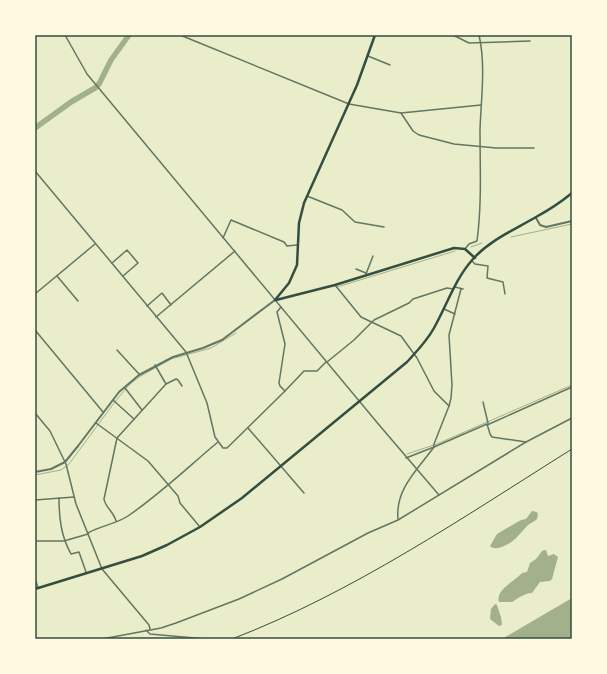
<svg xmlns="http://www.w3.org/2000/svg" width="607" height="674" font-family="'IBM Plex Sans',sans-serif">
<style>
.water{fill:#a3b18a}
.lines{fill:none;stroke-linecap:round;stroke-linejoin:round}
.stream{stroke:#a3b18a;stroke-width:1}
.river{stroke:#a3b18a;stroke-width:5.5}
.path{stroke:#344e41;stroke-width:1}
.minor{stroke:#617663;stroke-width:1.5}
.tertiary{stroke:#617663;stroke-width:2}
.secondary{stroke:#344e41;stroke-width:2.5}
.primary{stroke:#344e41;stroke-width:2.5}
.neatline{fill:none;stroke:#344e41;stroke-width:1.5}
</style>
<rect width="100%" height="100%" fill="#e9edc9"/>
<!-- water -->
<g class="water">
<path d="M532 511 537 512 538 515 537 519C534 522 530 523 527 526 524 529 521 533 518 536 513 542 497 553 490 546L497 534 502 531 521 520 526 519Z"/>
<path d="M545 550H546L548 556 554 554 558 557 552 579 550 581 540 582 532 593C527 592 516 599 512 602H499C495 590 515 581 522 573L527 572 530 563 536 559 542 551Z"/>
<polygon points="572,598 572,639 502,639"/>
<polygon points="495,604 497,605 501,617 502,625 499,626 490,619 491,609"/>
</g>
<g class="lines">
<!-- stream -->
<g class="stream">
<polyline points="511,237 572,224"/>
<polyline points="471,247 482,243"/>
<polyline points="337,287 455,251"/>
<polyline points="407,454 437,444 572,385"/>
<polyline points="35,475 61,470 69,464 114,403 128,386 139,377 171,359 211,348 236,333"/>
</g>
<!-- river -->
<polyline class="river" points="35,128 71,102 95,88 99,84 111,60 129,35"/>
<!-- path -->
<path class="path" d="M232 639C354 592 462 518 572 449"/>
<!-- minor -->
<g class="minor">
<polyline points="65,35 87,74 380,426 439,495"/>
<polyline points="180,35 349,104 401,113 481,105"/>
<polyline points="453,35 469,43 530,41"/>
<polyline points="368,56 390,65"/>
<polyline points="401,113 413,131 419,135 454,144 496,148 534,148"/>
<polyline points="35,171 186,352 207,403 215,437 223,448 227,448 285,391 304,371 317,371 326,362"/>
<polyline points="307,196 342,210 355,222 384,227"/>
<polyline points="223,238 231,220 284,242 287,246 297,245"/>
<path d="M465 249 469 244 477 241C482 204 480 167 480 130 481 99 486 66 479 35"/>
<polyline points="472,261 475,264 488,266 487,278 503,282 505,294"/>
<polyline points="112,263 127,250 138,263 123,276"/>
<polyline points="356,269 366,273"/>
<polyline points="366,274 373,256"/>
<polyline points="57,276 78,301"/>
<polyline points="335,285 361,317 401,336 417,358 434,391 449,406"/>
<polyline points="455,287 463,289"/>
<polyline points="35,294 95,244"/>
<polyline points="147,306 162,293 171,305"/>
<polyline points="281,307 277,312 285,344 279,383 280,386 285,391"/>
<polyline points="444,309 455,314"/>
<polyline points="156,317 235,251"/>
<polyline points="35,330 103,412"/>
<polyline points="117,350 139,374"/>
<polyline points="327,362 354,340 374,320 409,303 413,299 447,288 453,289"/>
<polyline points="155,365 166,384"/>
<polyline points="125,388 142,410"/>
<polyline points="113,400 134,419"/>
<polyline points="483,402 488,423"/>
<polyline points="35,413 50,431 66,464 76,504 102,569 149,625 150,629"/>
<polyline points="96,423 148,461 178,496 180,503 200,527"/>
<polyline points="487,425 572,387"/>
<polyline points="248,428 304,493"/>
<polyline points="117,438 166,384 176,379 178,380 182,386"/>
<polyline points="406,458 434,447 487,424 490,434 492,437 526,442"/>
<path d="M59 498C59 518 61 536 71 554L79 552 86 572"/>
<polyline points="35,500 74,497"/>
<path d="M398 519C395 489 418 469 434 447V444L449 406 451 398 452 385 449 335 461 289"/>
<path d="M116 521C114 512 105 507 104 499L117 438"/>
<path d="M88 533C100 526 116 524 128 516 160 494 188 467 218 442"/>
<polyline points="35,541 64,541 88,534"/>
<polyline points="35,578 38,588"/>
<polyline points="146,630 150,634 206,639"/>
<polyline points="102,639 161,628 176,623 239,599 282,579 368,533 398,520 526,442 572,418"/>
</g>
<!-- tertiary -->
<g class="tertiary">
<polyline points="536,218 540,225 546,227 572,221"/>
<polyline points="35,472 51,469 65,462 78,446 119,392 139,375 173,357 203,348 222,340 275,300"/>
</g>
<!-- secondary -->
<g class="secondary">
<polyline points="275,300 289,283 297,265 299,223 304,203 357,85 375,35"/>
<polyline points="276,300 335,285 454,248 465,249 475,258"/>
</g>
<!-- primary -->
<path class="primary" d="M35 589 142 556 167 545 200 527 242 498 407 362C417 351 427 341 434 328 447 305 455 279 473 259 490 240 514 230 536 217 549 210 561 202 572 193"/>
</g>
<!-- border -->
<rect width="607" height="674" fill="none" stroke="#fefae0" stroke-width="72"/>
<rect x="36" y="36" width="535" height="602" class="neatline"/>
</svg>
